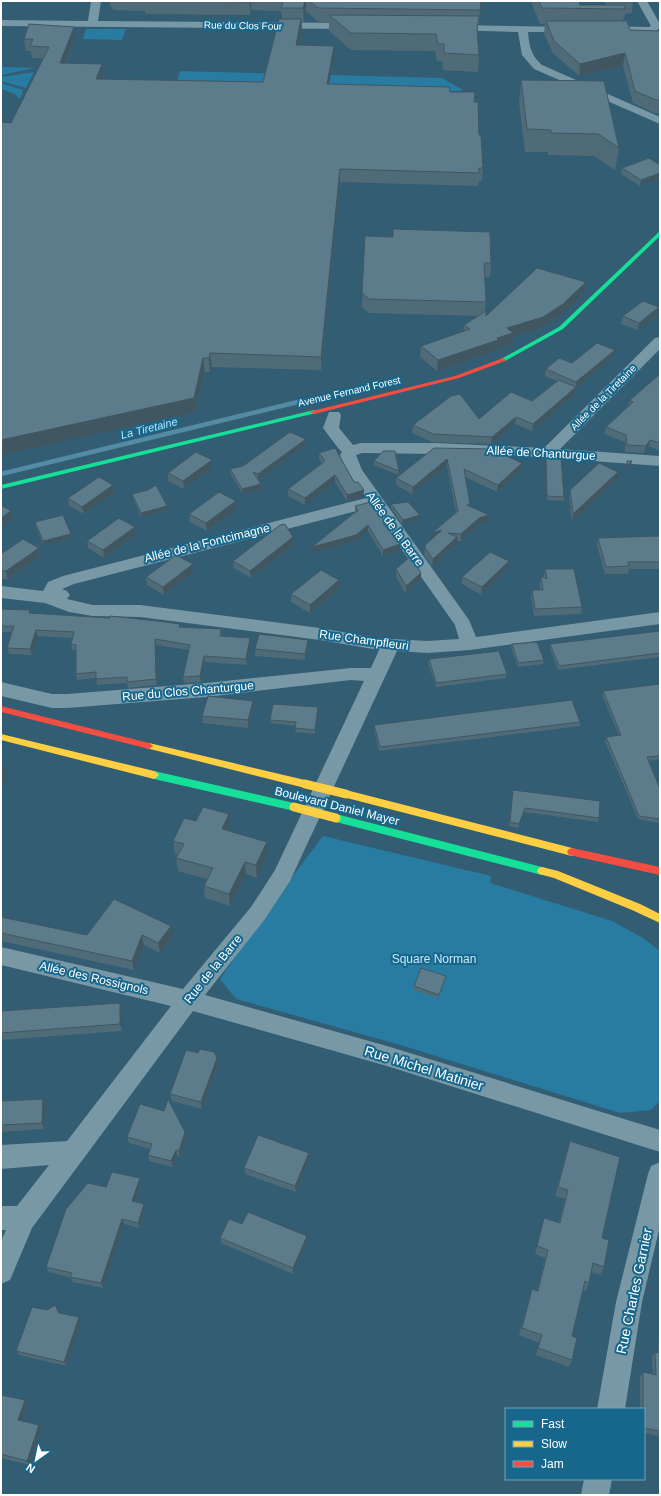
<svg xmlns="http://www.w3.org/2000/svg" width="661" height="1496" font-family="Arial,sans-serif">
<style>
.green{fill:#287ca2}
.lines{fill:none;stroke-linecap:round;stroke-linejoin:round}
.stream{stroke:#548ba4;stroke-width:4.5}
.street{fill:#7998a6;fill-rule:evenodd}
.fast{fill:#16e098;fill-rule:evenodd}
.slow{fill:#ffcf43;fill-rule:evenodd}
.jam{fill:#f24e42;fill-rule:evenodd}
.slow-bridge{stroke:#ffcf43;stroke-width:9}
.wall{fill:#4f6b78}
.shaded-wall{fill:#405762}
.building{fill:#5c7c8c;stroke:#405762}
.labels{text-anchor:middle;stroke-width:4;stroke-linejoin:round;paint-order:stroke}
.far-street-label{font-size:10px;fill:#fff;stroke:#17678d}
.far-water-label{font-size:11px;font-style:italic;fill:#b6e4f7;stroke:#17678d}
.street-label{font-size:12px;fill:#fff;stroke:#17678d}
.park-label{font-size:12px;fill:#c8ebfb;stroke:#17678d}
.near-street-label{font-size:14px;fill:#fff;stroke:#17678d}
</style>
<rect width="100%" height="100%" fill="#325d72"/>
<!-- green -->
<g class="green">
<polygon points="86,29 126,29 122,40 83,39"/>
<polygon points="1,67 35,68 1,75"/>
<polygon points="180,71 442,78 463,90 459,91 176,84"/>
<polygon points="34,72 26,88 1,81 1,77"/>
<polygon points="1,83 23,90 20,99 15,94 1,89"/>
<polygon points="323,836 491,876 490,883 612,921 643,938 660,951 660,1101 651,1110 620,1113 397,1044 236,999 220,979 279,894"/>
</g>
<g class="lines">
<!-- stream -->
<polyline class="stream" points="1,474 302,401"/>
<!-- street -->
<g class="street">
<polygon points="91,1 101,1 98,21 354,23 359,26 354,29 1,26 1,20 88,21"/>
<polygon points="637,1 647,1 660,24 660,27 656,32 601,31 600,29 601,27 605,26 649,27 651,26"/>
<path d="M453 25 574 27 575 29 574 31 570 32H528C529 45 531 56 542 65L660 117V124L534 69 522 55 518 32 449 30 448 28Z"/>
<path d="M660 337V349L560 449 660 456V466L511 455 362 453 356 455 362 470 469 620 476 637 660 612V624L470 650 427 653 397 651 290 881 265 919 205 995 387 1046 660 1130V1152L387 1066 193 1011 32 1228 10 1280 1 1284V1241L6 1230H1V1206H17L49 1165 1 1169V1145L67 1141 171 1006 1 965V947L183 989 251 907 275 870 364 681 351 680 206 697 67 708H52L1 696V682L52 694H67L206 683 351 668H371L379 650 320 640 140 617 93 616 69 612 45 603 1 598V586L43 591 48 582 63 576 366 498 346 470 340 455 342 452 338 448 323 428 329 412H339L341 415 339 428 353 445 361 443H436L544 448 655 338ZM372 507 455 625 459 639 427 641 376 638 320 628 140 605H93L67 599 70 595 67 591 62 589 74 584Z"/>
<polygon points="660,1162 660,1226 642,1302 625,1409 597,1409 616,1302 648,1174 651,1166"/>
<polygon points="584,1479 612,1479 609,1495 581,1495"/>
</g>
<!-- fast -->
<g class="fast">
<polygon points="660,231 660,236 563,329 505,361 501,361 501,359 559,327"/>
<polygon points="314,410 316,411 316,413 1,489 1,485"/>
<polygon points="154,771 294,803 297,804 299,807 297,810 294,811 154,779 151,777 149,775 151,773"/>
<polygon points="336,814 542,867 545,868 547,871 545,874 542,875 336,822 333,821 331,818 333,815"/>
</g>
<!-- slow -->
<g class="slow">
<polygon points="1,734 154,771 157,773 159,775 157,777 154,779 1,740"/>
<polygon points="149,743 305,780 308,781 310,784 308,787 305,788 146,748 145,746"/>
<polygon points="346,790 572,848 575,849 577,852 575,855 572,856 343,797 341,794 343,791"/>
<polygon points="542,867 558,871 640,904 660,914 660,923 632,910 554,878 539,874 537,871 539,868"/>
</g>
<!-- jam -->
<g class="jam">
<polygon points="503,358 506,360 505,361 459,378 314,414 310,412 312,411 455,376"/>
<polygon points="1,706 149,743 153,746 149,749 1,712"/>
<polygon points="572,848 660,867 660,875 569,855 567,852 569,849"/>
</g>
<!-- slow-bridge -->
<g class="slow-bridge">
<polyline points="305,784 346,794"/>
<polyline points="294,807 336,818"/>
</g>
</g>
<!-- wall -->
<g class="wall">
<polygon points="110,1 482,1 479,24 478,24 477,35 479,55 478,72 443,70 442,61 437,61 435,51 351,50 329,31 329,22 318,22 306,11 304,22 302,22 302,31 299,45 334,46 334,58 329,84 450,92 475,92 475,102 483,168 482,181 479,181 478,186 340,182 321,370 212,367 210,372 205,372 195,412 11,123 43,58 32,58 31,51 26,51 24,39 75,38 66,63 102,64 104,76 103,79 263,82 282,19 281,11 251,10 250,15 146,14 145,11 113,10 112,7 110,7"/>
<polygon points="531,1 539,1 580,5 606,5 604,1 633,1 632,13 625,14 623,21 630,30 660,31 660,113 654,113 633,103 623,66 579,76 553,53 544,34 545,24 540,24 531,2"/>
<polygon points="521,80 619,148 615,170 594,156 548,155 548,152 525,152 519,102"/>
<polygon points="660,165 640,186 621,174 622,168"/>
<polygon points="365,236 491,263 490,277 485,277 486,302 485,312 486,316 586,282 584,293 561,315 541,328 513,337 512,344 497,349 497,351 437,371 420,357 421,346 464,331 464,325 478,316 369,313 362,307"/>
<polygon points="659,307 658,315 638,330 621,324 623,316"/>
<polygon points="614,356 576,388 575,394 532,431 515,424 491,444 432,442 412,433 413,425 479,419 532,401 557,381 545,376 546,369 572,363"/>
<polygon points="660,374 660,451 649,446 644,453 625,452 625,442 604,434 606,427 628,406 630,400"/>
<polygon points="306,439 306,445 258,480 261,484 261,490 243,494 231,475 230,469 243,466"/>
<polygon points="434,448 522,463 521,470 497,492 465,477 470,506 489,515 488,522 478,525 461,541 457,541 457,544 432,566 424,555 425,548 456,512 447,466 412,494 396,485 396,478"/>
<polygon points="319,453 364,490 363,497 347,501 335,482 305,505 288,496 288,489 322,464 319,459"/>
<polygon points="546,457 564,497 564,501 547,500 546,461"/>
<polygon points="212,460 212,468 184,489 168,481 168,473"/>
<polygon points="374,461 399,471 398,475 374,465"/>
<polygon points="617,479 572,522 569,498 570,490"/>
<polygon points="113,485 115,493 84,514 69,506 68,498"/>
<polygon points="132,494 167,506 168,510 141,517 133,498"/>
<polygon points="391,504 420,519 402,524 391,508"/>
<polygon points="355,506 386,522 386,527 400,544 400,551 383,556 368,531 356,541 312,553 312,547 355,512"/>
<polygon points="237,509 207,531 190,522 189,514"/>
<polygon points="35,522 71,538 43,545 36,526"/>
<polygon points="135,527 136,535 104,558 88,548 87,541"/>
<polygon points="660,536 660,569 629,569 628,574 605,574 597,545 598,538"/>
<polygon points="293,537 293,545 251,578 234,568 233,561"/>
<polygon points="39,548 40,556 8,579 3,579 1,578 1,554"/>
<polygon points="508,568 481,595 462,584 462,577"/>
<polygon points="396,569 421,580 406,594 396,577"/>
<polygon points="545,569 582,607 581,614 534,616 531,597 532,590 540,590 540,583 541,576 544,577 544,576"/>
<polygon points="193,572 164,595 147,585 146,577"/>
<polygon points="339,588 310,613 291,602 291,594"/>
<polygon points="1,609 30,613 180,624 180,627 221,629 222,636 251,644 247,665 205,662 201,682 184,683 183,677 189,650 156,645 157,685 128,688 127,683 97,685 96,678 77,680 76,674 76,650 72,650 71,644 72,638 38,636 32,655 9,654 7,648 12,632 1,632"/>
<polygon points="660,631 660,657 558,670 550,649 550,644"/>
<polygon points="308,640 308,646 305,660 255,656 255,649"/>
<polygon points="512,644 544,660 543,664 518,667 511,648"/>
<polygon points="429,659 507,674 506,678 436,687 428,663"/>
<polygon points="660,684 660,759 649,761 660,789 660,823 638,819 605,741 606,737 619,735 602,695 603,691"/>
<polygon points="253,701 253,708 248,728 203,723 202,716"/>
<polygon points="318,707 315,734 295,732 296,726 270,723 270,720"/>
<polygon points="580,722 580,726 379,751 374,729 374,725"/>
<polygon points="512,794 599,818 598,822 524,812 518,828 509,826"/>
<polygon points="196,821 230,827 229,831 267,855 257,878 246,874 230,906 205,898 204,886 207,879 178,871 176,858 178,855 175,854 173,841"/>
<polygon points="1,917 87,935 173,936 160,953 144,945 134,970 1,941"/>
<polygon points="445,980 438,998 413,990 414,986"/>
<polygon points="120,1003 122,1010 122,1031 1,1040 1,1011"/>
<polygon points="217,1058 218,1065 202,1109 172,1101 170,1094"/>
<polygon points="43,1099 46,1105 44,1129 1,1132 1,1101"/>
<polygon points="185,1132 186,1139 180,1157 177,1156 173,1167 149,1161 148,1155 150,1149 129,1143 127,1137"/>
<polygon points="570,1141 602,1238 604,1267 600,1275 591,1272 589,1283 586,1291 583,1290 572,1336 572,1360 569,1367 536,1355 539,1343 519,1335 532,1289 537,1291 545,1258 535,1254 544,1218 559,1222 565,1199 555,1196 567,1150"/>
<polygon points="309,1153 309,1159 296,1192 245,1174 244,1168"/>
<polygon points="141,1184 135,1202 144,1204 145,1210 139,1228 124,1224 103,1288 73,1282 71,1278 49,1272 46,1267 106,1187"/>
<polygon points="242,1224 307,1241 293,1274 221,1243 220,1238"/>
<polygon points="47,1310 79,1317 81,1322 66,1366 19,1355 16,1351"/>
<polygon points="660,1334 660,1436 644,1433 644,1409 640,1409 640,1377 643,1372 653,1374 652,1357 655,1352 658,1353 659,1335"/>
<polygon points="1,1395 25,1400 28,1405 22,1421 42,1429 30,1465 1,1458"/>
</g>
<!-- shaded-wall -->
<g class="shaded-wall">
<polygon points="250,1 251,1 251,10 250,15"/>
<polygon points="305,1 306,1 306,11 304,22 303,8"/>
<polygon points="481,1 482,1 479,24 480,10"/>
<polygon points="301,19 302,31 296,57 296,45"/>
<polygon points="74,27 75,38 61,75 60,63"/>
<polygon points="334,46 334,58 327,96 327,84"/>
<polygon points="625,53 623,66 579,76 580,64"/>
<polygon points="102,64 104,76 97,91 96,79"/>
<polygon points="340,169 340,182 321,370 321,357"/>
<polygon points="660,173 660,178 640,186 641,180"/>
<polygon points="586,282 584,293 561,315 541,328 513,337 512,344 497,349 497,351 437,371 438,360 497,338 507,328"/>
<polygon points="659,307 658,315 638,330 639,323"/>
<polygon points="615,350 614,356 576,388 575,394 532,431 533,424 576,387 576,382"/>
<polygon points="210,353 212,367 210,372 209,358"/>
<polygon points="203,358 205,372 195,412 1,455 1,440"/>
<polygon points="516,417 515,424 491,444 492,437"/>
<polygon points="306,439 306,445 258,480 258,474"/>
<polygon points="650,440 649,446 644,453 646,446"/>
<polygon points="447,459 447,466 412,494 413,487"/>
<polygon points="212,460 212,468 184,489 183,481"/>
<polygon points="632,461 631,465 626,470 627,466"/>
<polygon points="522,463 521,470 497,492 498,485"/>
<polygon points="618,472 617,479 572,522 573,514"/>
<polygon points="335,475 335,482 305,505 305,498"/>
<polygon points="261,484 261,490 243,494 242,489"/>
<polygon points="113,485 115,493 84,514 82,507"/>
<polygon points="364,490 363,497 347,501 347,495"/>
<polygon points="236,501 237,509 207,531 206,523"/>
<polygon points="167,506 168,510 141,517 141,513"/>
<polygon points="11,511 13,519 1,527 1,518"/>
<polygon points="420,515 420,519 402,524 403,520"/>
<polygon points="489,515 488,522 478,525 461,541 461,534 479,518"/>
<polygon points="368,525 368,531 356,541 312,553 312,547"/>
<polygon points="135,527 136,535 104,558 103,550"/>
<polygon points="442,530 431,540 432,533"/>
<polygon points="71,534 71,538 43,545 43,541"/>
<polygon points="293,537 293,545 251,578 250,571"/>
<polygon points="457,537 457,544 432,566 433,559"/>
<polygon points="400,544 400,551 383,556 383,550"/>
<polygon points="39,548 40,556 8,579 6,571"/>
<polygon points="509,561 508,568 481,595 482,587"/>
<polygon points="193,564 193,572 164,595 163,587"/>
<polygon points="421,573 421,580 406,594 406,586"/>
<polygon points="339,580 339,588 310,613 310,605"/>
<polygon points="36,630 38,636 32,655 30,649"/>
<polygon points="250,638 251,644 247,665 246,659"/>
<polygon points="155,639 156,645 157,685 156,679"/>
<polygon points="308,640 308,646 305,660 305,654"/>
<polygon points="204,656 205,662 201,682 200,676"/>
<polygon points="253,701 253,708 248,728 248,720"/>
<polygon points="318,707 318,711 315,734 315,730"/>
<polygon points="3,766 6,777 1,790 1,771"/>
<polygon points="525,808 524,812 518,828 519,824"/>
<polygon points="229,814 230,827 223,842 222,829"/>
<polygon points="267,842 267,855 257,878 256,865"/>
<polygon points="245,862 246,874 230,906 229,894"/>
<polygon points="171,926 173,936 160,953 158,943"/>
<polygon points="142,935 144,945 134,970 132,961"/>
<polygon points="120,1003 122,1010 122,1031 120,1024"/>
<polygon points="217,1058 218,1065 202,1109 201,1102"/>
<polygon points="43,1099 46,1105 44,1129 42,1123"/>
<polygon points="185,1132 186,1139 180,1157 179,1151"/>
<polygon points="176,1150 177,1156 173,1167 171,1161"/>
<polygon points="309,1153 309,1159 296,1192 295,1186"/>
<polygon points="140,1178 141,1184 133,1207 132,1201"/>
<polygon points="144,1204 145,1210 139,1228 138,1223"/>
<polygon points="122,1219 124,1224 103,1288 101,1283"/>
<polygon points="307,1236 307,1241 293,1274 293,1268"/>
<polygon points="79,1317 81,1322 66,1366 64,1362"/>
<polygon points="25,1400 28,1405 21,1425 18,1420"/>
<polygon points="39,1425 42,1429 30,1465 27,1461"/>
</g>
<!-- building -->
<g class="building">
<polygon points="198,1 250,1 250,2"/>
<polygon points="283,1 305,1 303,8 281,8"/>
<polygon points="309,1 481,1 480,10 318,8"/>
<polygon points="539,1 579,1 580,5 624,5 625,9 542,8"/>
<polygon points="611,1 634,1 612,2"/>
<polygon points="329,15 479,16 477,29 479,55 444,53 444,44 438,44 436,34 351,33"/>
<polygon points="279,19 301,19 296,45 334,46 327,84 449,87 450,92 475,92 474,102 478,102 479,135 481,135 483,168 479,168 479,173 340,169 321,357 210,353 209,358 203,358 194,398 1,440 1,122 11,123 49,47 30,46 33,39 24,39 29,24 74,27 60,63 102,64 96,79 263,82"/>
<polygon points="546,21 627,21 630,30 660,31 660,100 656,100 635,91 625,53 580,64 554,41"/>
<polygon points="521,80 604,81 619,148 598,134 551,133 551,130 527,129"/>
<polygon points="649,158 660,165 660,173 641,180 622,168"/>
<polygon points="393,229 490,232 491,263 484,263 486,302 369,299 362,293 365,236 393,237"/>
<polygon points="537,268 586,282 563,304 543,317 507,328 513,333 497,338 498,340 438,360 421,346 470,329 464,325 486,311 486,316"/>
<polygon points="643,301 659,307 639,323 623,316"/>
<polygon points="597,343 615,350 576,382 546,369 559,358 572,363"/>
<polygon points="660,374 660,443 650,440 646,446 627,445 626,435 606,427 633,402 630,400"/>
<polygon points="559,380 576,387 533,424 516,417 492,437 433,434 413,425 451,396 460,394 479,419 511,392 532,401"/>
<polygon points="290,432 306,439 258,474 253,472 261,484 242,489 230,469 243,466"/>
<polygon points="335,448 354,482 358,482 364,490 347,495 335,475 305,498 288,489 325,461 319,453"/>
<polygon points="434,448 491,449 522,463 498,485 464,469 470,504 467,505 489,515 479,518 461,534 448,533 457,537 433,559 425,548 425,545 442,530 432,533 458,511 447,459 413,487 396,478"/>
<polygon points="383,451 395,451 399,471 374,461"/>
<polygon points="196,452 212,460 183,481 168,473"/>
<polygon points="546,457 561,457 564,497 547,496"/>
<polygon points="627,461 632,461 627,466"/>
<polygon points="599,463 618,472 573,514 570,490"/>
<polygon points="99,477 113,485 82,507 68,498"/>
<polygon points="156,485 167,506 141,513 132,494 148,490"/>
<polygon points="219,492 236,501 206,523 189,514"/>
<polygon points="371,502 386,522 383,523 400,544 383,550 368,525 356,535 312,547 354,513 358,511 355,506"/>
<polygon points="408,502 420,515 403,520 391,504"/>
<polygon points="1,505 11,511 1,518"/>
<polygon points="63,515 71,534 43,541 35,522"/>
<polygon points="119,518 135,527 103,550 87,541"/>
<polygon points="285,524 293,537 250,571 233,561 280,525"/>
<polygon points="660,536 660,562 628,562 629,566 606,567 598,538"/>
<polygon points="23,539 39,548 6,571 1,571 1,554"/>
<polygon points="490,552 509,561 482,587 462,577"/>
<polygon points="176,555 193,564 163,587 146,577"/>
<polygon points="411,556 421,573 406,586 396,569"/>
<polygon points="545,569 574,569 582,607 535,609 532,590 543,590 541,576 547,579"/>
<polygon points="321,570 339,580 310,605 291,594"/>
<polygon points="1,609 30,610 29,613 110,618 110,616 157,621 180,624 179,627 221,629 220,636 250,638 246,659 204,656 200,676 183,677 190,645 155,639 156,679 127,682 127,677 96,679 96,672 76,674 76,645 71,644 74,632 36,630 30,649 7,648 14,626 1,626"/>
<polygon points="660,631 660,653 559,666 550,644"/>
<polygon points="259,634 308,640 305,654 255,649"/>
<polygon points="537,642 544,660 518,663 512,644"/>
<polygon points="499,651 507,674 436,683 429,659"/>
<polygon points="660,684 660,756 647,757 660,789 660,819 639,816 606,737 621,735 603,691"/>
<polygon points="208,696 253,701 248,720 202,716"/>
<polygon points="572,700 580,722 380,747 374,725"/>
<polygon points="273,704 318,707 315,730 295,728 296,722 270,720"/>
<polygon points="1,766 3,766 1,771"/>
<polygon points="513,790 600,801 599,818 525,808 519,824 510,822"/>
<polygon points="203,807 229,814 222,829 267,842 256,865 245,862 229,894 204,886 213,868 176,858 184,844 173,841 184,818 196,821"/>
<polygon points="114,899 171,926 158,943 142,935 132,961 1,933 1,917 87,935"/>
<polygon points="421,968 446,976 439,995 414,986"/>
<polygon points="120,1003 120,1024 1,1033 1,1011"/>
<polygon points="200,1049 214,1052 217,1058 201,1102 170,1094 186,1050 198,1053"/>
<polygon points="43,1099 42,1123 1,1125 1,1101"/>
<polygon points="168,1099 185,1132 179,1151 176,1150 171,1161 148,1155 152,1144 127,1137 140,1104 164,1111"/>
<polygon points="258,1135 309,1153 295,1186 244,1168"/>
<polygon points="570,1141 620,1157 602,1238 609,1240 604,1267 593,1263 589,1283 585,1281 572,1336 577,1338 572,1360 538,1348 542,1335 522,1328 532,1289 538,1291 548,1250 537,1246 544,1218 560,1223 568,1190 558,1187"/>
<polygon points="112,1172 140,1178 132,1201 144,1204 138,1223 122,1219 101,1283 70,1277 72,1273 46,1267 66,1209 88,1183 106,1187"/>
<polygon points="248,1212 307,1236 293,1268 220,1238 229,1219 242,1224"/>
<polygon points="55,1305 59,1313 79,1317 64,1362 16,1351 32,1307 47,1310"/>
<polygon points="655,1352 660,1353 660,1431 644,1428 644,1409 643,1409 643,1372 656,1375"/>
<polygon points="1,1395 25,1400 18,1420 39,1425 27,1461 1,1454"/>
</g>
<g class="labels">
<!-- far-street labels -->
<g class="far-street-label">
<text transform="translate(243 25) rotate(1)" y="4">Rue du Clos Four</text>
<text transform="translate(349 391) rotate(-13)" y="4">Avenue Fernand Forest</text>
<text transform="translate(603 397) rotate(-45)" y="4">Allée de la Tiretaine</text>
</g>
<!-- far-water labels -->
<g class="far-water-label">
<text transform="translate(149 428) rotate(-14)" y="4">La Tiretaine</text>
</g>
<!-- street labels -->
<g class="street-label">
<text transform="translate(541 453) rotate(3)" y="4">Allée de Chanturgue</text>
<text transform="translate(395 529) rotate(54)" y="4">Allée de la Barre</text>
<text transform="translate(207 543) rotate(-14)" y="4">Allée de la Fontcimagne</text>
<text transform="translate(364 640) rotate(8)" y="4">Rue Champfleuri</text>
<text transform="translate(188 691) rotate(-5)" y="4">Rue du Clos Chanturgue</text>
<text transform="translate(337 806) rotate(14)" y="4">Boulevard Daniel Mayer</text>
<text transform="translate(213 969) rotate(-51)" y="4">Rue de la Barre</text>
<text transform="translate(94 978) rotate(13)" y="4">Allée des Rossignols</text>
</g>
<!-- park labels -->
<g class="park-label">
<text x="434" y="963">Square Norman</text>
</g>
<!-- near-street labels -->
<g class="near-street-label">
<text transform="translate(424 1068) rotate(17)" y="5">Rue Michel Matinier</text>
<text transform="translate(634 1291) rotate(-78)" y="5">Rue Charles Garnier</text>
</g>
</g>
<!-- border -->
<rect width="661" height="1496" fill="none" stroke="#ffffff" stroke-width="4"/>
<!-- legend -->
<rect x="505" y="1408" width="140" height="72" fill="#17678d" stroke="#74a4bb"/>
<rect x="513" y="1421" width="20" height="6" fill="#16e098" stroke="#74a4bb"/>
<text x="541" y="1428" font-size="12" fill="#ffffff">Fast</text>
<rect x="513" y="1441" width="20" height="6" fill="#ffcf43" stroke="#74a4bb"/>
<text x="541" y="1448" font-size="12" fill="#ffffff">Slow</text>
<rect x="513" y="1461" width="20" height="6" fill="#f24e42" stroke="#74a4bb"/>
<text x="541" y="1468" font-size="12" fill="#ffffff">Jam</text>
<!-- north arrow -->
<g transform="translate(36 1460) rotate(213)" stroke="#17678d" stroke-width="3" paint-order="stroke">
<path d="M0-3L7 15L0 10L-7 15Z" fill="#ffffff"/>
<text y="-6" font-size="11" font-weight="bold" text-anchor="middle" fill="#ffffff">N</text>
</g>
</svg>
